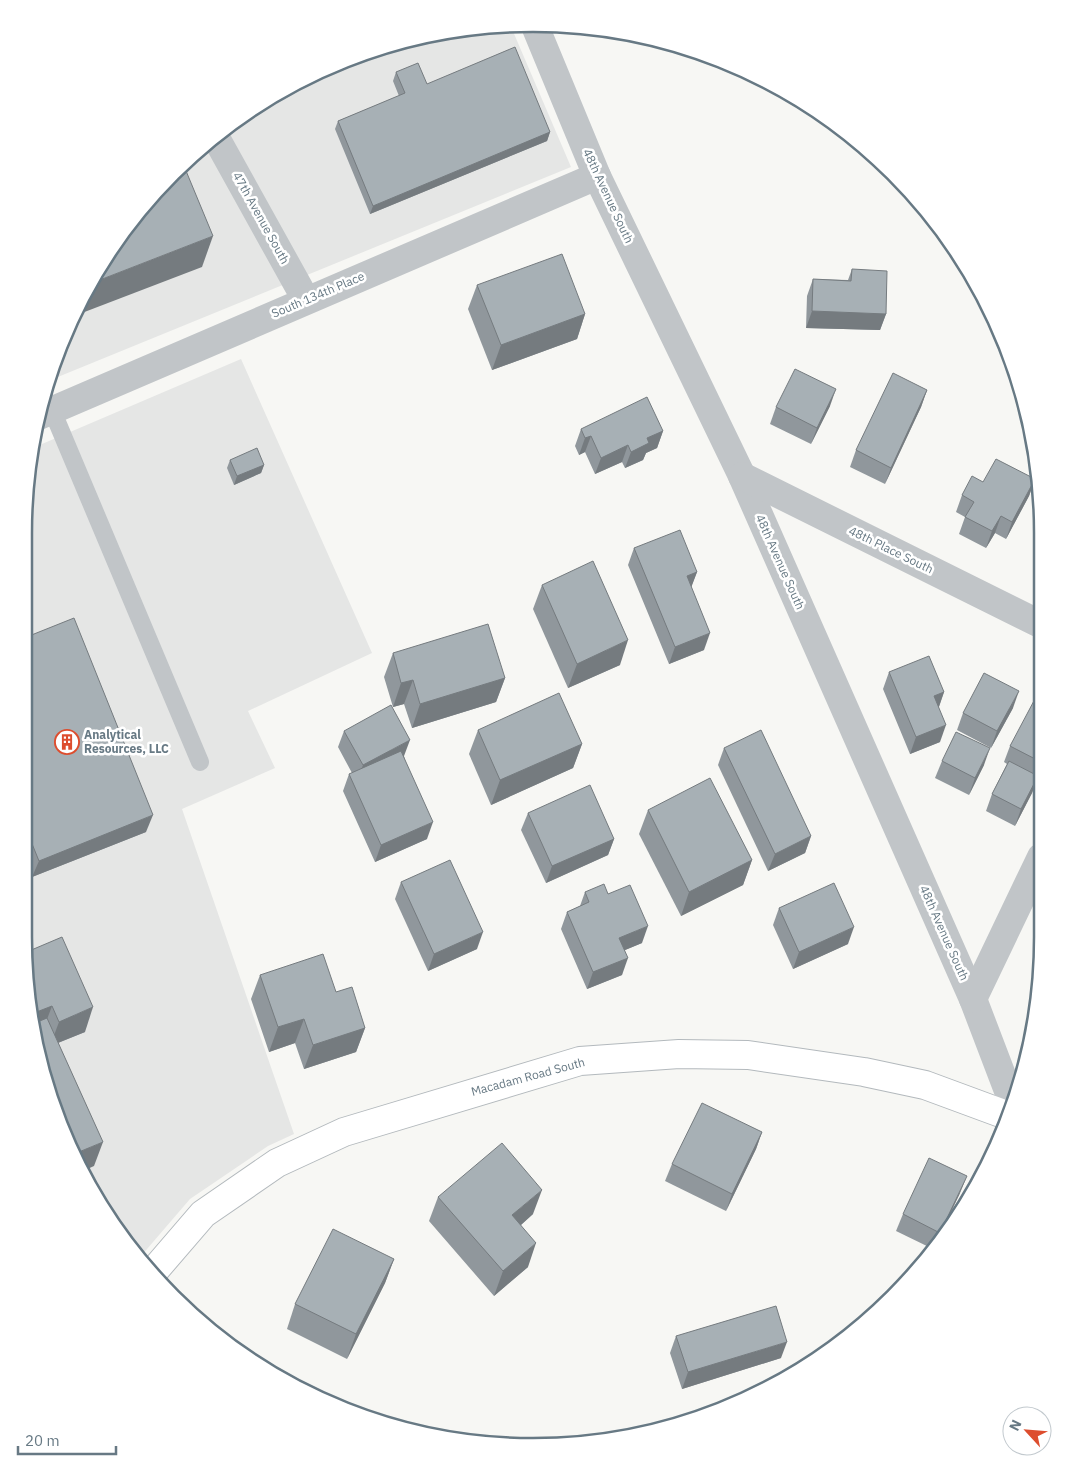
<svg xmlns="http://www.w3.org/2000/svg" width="1067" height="1471" font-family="'IBM Plex Sans',sans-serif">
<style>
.built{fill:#e5e6e5}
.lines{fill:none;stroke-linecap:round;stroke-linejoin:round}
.secondary-casing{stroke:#b3b9bd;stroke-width:30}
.lane{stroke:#c1c5c8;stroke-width:18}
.street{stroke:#c1c5c8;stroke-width:28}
.secondary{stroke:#fff;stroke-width:28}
.wall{fill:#90979c}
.shaded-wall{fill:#757b7f}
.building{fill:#a7b0b5;stroke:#757b7f}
.labels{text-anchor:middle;stroke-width:5;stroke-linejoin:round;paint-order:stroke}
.street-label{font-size:12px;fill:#677984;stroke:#fff}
.poi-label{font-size:12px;font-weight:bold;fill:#677984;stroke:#fff;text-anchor:start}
.rim{fill:none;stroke:#677984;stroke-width:2.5}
</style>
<rect width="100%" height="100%" fill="#f7f7f4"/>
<!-- built -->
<g class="built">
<polygon points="500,25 516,25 512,29 571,167 48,381 63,338 110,251 150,197 223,129 308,76 401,41"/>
<polygon points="241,359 372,653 248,711 275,768 182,809 294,1134 268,1146 190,1199 141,1256 110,1220 63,1133 41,1070 24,938 24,533 35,447"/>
</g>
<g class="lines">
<defs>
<polyline id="secondary" points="154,1271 203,1214 277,1163 344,1132 580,1061 679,1054 748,1055 864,1072 925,1085 1009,1116"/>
</defs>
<!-- secondary casing -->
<use href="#secondary" class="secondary-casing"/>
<!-- lane -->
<polyline class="lane" points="52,410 200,762"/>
<!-- street -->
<g class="street">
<polyline points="535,26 597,176 742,476 973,999 1013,1104"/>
<polyline points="215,136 306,300"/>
<polyline points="39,416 597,176"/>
<polyline points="742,476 1040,624"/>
<polyline points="973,999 1041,857"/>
</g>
<!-- secondary -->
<use href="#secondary" class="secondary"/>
</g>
<!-- wall -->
<g class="wall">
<polygon points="396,72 550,132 547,141 370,214 335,129 338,121 399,96 393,81"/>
<polygon points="852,269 886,314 880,330 806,328 807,296 813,279 848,280"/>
<polygon points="477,285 585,314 577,339 492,370 468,309"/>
<polygon points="927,390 921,407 885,484 850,467 856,450"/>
<polygon points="830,406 811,444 770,424 776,407"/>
<polygon points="581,429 663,431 657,448 646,453 643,460 625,468 622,462 595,474 585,452 579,455 575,446"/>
<polygon points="230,460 264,465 261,473 234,485 227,468"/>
<polygon points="1035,479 1029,496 1006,539 995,533 986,548 959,534 965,517 956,512 962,495 983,482"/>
<polygon points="634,548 697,572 691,587 704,650 669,664 628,565"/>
<polygon points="1039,555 1040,571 1035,569"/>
<polygon points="542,585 620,665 568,688 533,609"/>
<polygon points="24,638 146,832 32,877 24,856"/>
<polygon points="393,653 505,678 496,702 412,728 404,704 393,707 384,677"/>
<polygon points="889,672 944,692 939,707 940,742 910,754 883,689"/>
<polygon points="1040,699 1041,775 1038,781 1037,780 1032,793 1015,826 986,811 992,794 1007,764 1004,762 1010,746"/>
<polygon points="1013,708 991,748 957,730 963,713"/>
<polygon points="478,730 582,744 573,768 491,805 469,754"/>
<polygon points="344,731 404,756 427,839 375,862 343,791 349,774 352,773 338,747"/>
<polygon points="724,748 811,836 805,853 768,871 718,765"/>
<polygon points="942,761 984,765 969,795 935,778"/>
<polygon points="648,810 752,860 743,885 681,916 639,834"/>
<polygon points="528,813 614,839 608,855 546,883 521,830"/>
<polygon points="401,882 477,949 428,971 395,899"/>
<polygon points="585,892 608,894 642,943 625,950 622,975 587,989 561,929 567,912 580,906"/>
<polygon points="779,908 848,944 793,969 773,925"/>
<polygon points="29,951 85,1032 58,1043 94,1166 41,1070 26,957"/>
<polygon points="260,975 336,992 365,1028 356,1052 304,1069 295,1043 269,1052 251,999"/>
<polygon points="762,1132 756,1149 726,1211 665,1181 672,1164"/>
<polygon points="960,1193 933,1249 896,1231 903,1214"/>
<polygon points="438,1197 533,1214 521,1225 528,1267 494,1296 429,1221"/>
<polygon points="394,1259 385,1283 347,1359 287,1329 295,1304"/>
<polygon points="676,1336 781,1358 682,1389 670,1353"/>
</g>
<!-- shaded-wall -->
<g class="shaded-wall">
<polygon points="550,132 547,141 370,214 373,206"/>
<polygon points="213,236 202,267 74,316 92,283"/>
<polygon points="812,311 886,314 880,330 806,328"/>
<polygon points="585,314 577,339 492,370 501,345"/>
<polygon points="836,389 830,406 811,444 817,428"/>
<polygon points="927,390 921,407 885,484 891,468"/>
<polygon points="663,431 657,448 646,453 643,460 625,468 631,452 647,438"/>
<polygon points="591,436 585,452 579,455 585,438"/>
<polygon points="628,445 622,462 595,474 601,458"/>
<polygon points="264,465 261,473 234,485 237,476"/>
<polygon points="1035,479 1029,496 1006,539 1012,522"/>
<polygon points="1001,516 995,533 986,548 992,531"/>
<polygon points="697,572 691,588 687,576"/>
<polygon points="710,633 704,650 669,664 675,647"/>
<polygon points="628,640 620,665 568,688 577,664"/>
<polygon points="505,678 496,702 412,728 420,704"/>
<polygon points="413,680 404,704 393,707 401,683"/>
<polygon points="1019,691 1013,708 991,748 997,731"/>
<polygon points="944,692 938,709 934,696"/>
<polygon points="946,725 940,742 910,754 916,737"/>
<polygon points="410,740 404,756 357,782 363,765"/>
<polygon points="582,744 573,768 491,805 500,780"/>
<polygon points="990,748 984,765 969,795 975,778"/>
<polygon points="1038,776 1032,793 1015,826 1021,809"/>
<polygon points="153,815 146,832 32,877 39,861"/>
<polygon points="433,822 427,839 375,862 381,845"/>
<polygon points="811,836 805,853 768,871 775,854"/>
<polygon points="614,839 608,855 546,883 552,866"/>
<polygon points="752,860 743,885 681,916 689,892"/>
<polygon points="648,926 642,943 613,955 619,938"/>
<polygon points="854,927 848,944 793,969 799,952"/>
<polygon points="483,932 477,949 428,971 434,954"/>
<polygon points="628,958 622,975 587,989 593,972"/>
<polygon points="52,1006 43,1030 36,1033 34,1013"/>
<polygon points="93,1007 85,1032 50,1046 59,1022"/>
<polygon points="304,1019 295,1043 269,1052 278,1027"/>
<polygon points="365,1028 356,1052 304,1069 313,1045"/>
<polygon points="762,1132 756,1149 726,1211 732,1194"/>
<polygon points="103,1142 94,1166 83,1171 74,1154"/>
<polygon points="967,1176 960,1193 934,1247 940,1233"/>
<polygon points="542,1190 533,1214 504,1240 512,1215"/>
<polygon points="536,1243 528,1267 494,1296 503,1271"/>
<polygon points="394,1259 385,1283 347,1359 356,1334"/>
<polygon points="787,1342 781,1358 682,1389 688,1372"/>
</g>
<!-- building -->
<g class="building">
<polygon points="515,47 550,132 373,206 338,121 405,93 396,72 418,63 427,84"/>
<polygon points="184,166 213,236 92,283 110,251 150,197"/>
<polygon points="562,254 585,314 501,345 477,285"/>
<polygon points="852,269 887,271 886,314 812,311 813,279 851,281"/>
<polygon points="795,369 836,389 817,428 776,407"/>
<polygon points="893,373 927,390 891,468 856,450"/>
<polygon points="647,397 663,431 647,438 649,443 631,452 628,445 601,458 591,436 585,438 581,429"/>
<polygon points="257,448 264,465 237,476 230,460"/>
<polygon points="996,459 1035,479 1012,522 1001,516 992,531 965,517 974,502 962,495 972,476 983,482"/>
<polygon points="680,530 697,572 687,576 710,633 675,647 634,548"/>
<polygon points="593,561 628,640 577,664 542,585"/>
<polygon points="74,618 153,815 39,861 24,824 24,638"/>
<polygon points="488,624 505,678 420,704 413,680 401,683 393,653"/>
<polygon points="929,656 944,692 934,696 946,725 916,737 889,672"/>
<polygon points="984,673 1019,691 997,731 963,713"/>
<polygon points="559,693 582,744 500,780 478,730"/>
<polygon points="1036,697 1040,699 1041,762 1010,746"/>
<polygon points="391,705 410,740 363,765 344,731"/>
<polygon points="761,730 811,836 775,854 724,748"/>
<polygon points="956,732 990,748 975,778 942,761"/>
<polygon points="401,751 433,822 381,845 349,774"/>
<polygon points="1009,761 1038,776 1021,809 992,794"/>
<polygon points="710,778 752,860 689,892 648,810"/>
<polygon points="590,785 614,839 552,866 528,813"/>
<polygon points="450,860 483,932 434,954 401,882"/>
<polygon points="834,883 854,927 799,952 779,908"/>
<polygon points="604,884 608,894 630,885 648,926 619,938 628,958 593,972 567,912 589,902 585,892"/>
<polygon points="62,937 93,1007 59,1022 52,1006 34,1013 27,960 32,958 29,951"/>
<polygon points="323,954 336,992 352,987 365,1028 313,1045 304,1019 278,1027 260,975"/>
<polygon points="47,1018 103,1142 74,1154 63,1133 41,1070 35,1023"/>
<polygon points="702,1103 762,1132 732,1194 672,1164"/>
<polygon points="502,1143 542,1190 512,1215 536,1243 503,1271 438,1197"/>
<polygon points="929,1158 967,1176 940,1233 903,1214"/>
<polygon points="333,1229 394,1259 356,1334 295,1304"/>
<polygon points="776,1306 787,1342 688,1372 676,1336"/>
</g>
<!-- icons -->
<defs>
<symbol id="building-ring" viewBox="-11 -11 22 22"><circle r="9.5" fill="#fff" stroke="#dd4d2e" stroke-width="1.5"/><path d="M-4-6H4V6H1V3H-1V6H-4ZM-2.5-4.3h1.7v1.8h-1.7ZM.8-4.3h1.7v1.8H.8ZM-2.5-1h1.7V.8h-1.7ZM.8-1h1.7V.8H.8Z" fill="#dd4d2e"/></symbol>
</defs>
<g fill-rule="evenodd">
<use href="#building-ring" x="53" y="728" width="28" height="28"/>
</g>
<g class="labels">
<!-- street labels -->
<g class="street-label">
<text transform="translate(608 196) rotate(65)" y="4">48th Avenue South</text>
<text transform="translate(261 218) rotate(61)" y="4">47th Avenue South</text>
<text transform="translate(318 295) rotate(-23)" y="4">South 134th Place</text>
<text transform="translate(891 550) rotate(26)" y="4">48th Place South</text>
<text transform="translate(780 562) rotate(66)" y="4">48th Avenue South</text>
<text transform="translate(944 933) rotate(66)" y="4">48th Avenue South</text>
<text transform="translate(528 1077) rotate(-15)" y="4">Macadam Road South</text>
</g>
<!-- poi labels -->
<g class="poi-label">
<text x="84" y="739">Analytical<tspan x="84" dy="14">Resources, LLC</tspan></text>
</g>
</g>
<!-- crop -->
<path d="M0 0H1067V1471H0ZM533 32H533A501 501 0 0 1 1034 533V937A501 501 0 0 1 533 1438H533A501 501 0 0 1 32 937V533A501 501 0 0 1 533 32Z" fill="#fff" fill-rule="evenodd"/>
<path class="rim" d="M533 32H533A501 501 0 0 1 1034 533V937A501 501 0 0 1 533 1438H533A501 501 0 0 1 32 937V533A501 501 0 0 1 533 32Z"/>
<!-- north arrow -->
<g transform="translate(1027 1431) rotate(296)"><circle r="24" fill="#ffffff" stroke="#c2c9ce"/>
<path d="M0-4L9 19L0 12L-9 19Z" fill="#dd4d2e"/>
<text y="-8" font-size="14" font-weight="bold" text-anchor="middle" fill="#677984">N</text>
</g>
<!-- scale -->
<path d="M18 1446v8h98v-8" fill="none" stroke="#677984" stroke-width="2.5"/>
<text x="25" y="1446" font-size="15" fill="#677984" stroke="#ffffff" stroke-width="4" paint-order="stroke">20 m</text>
</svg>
